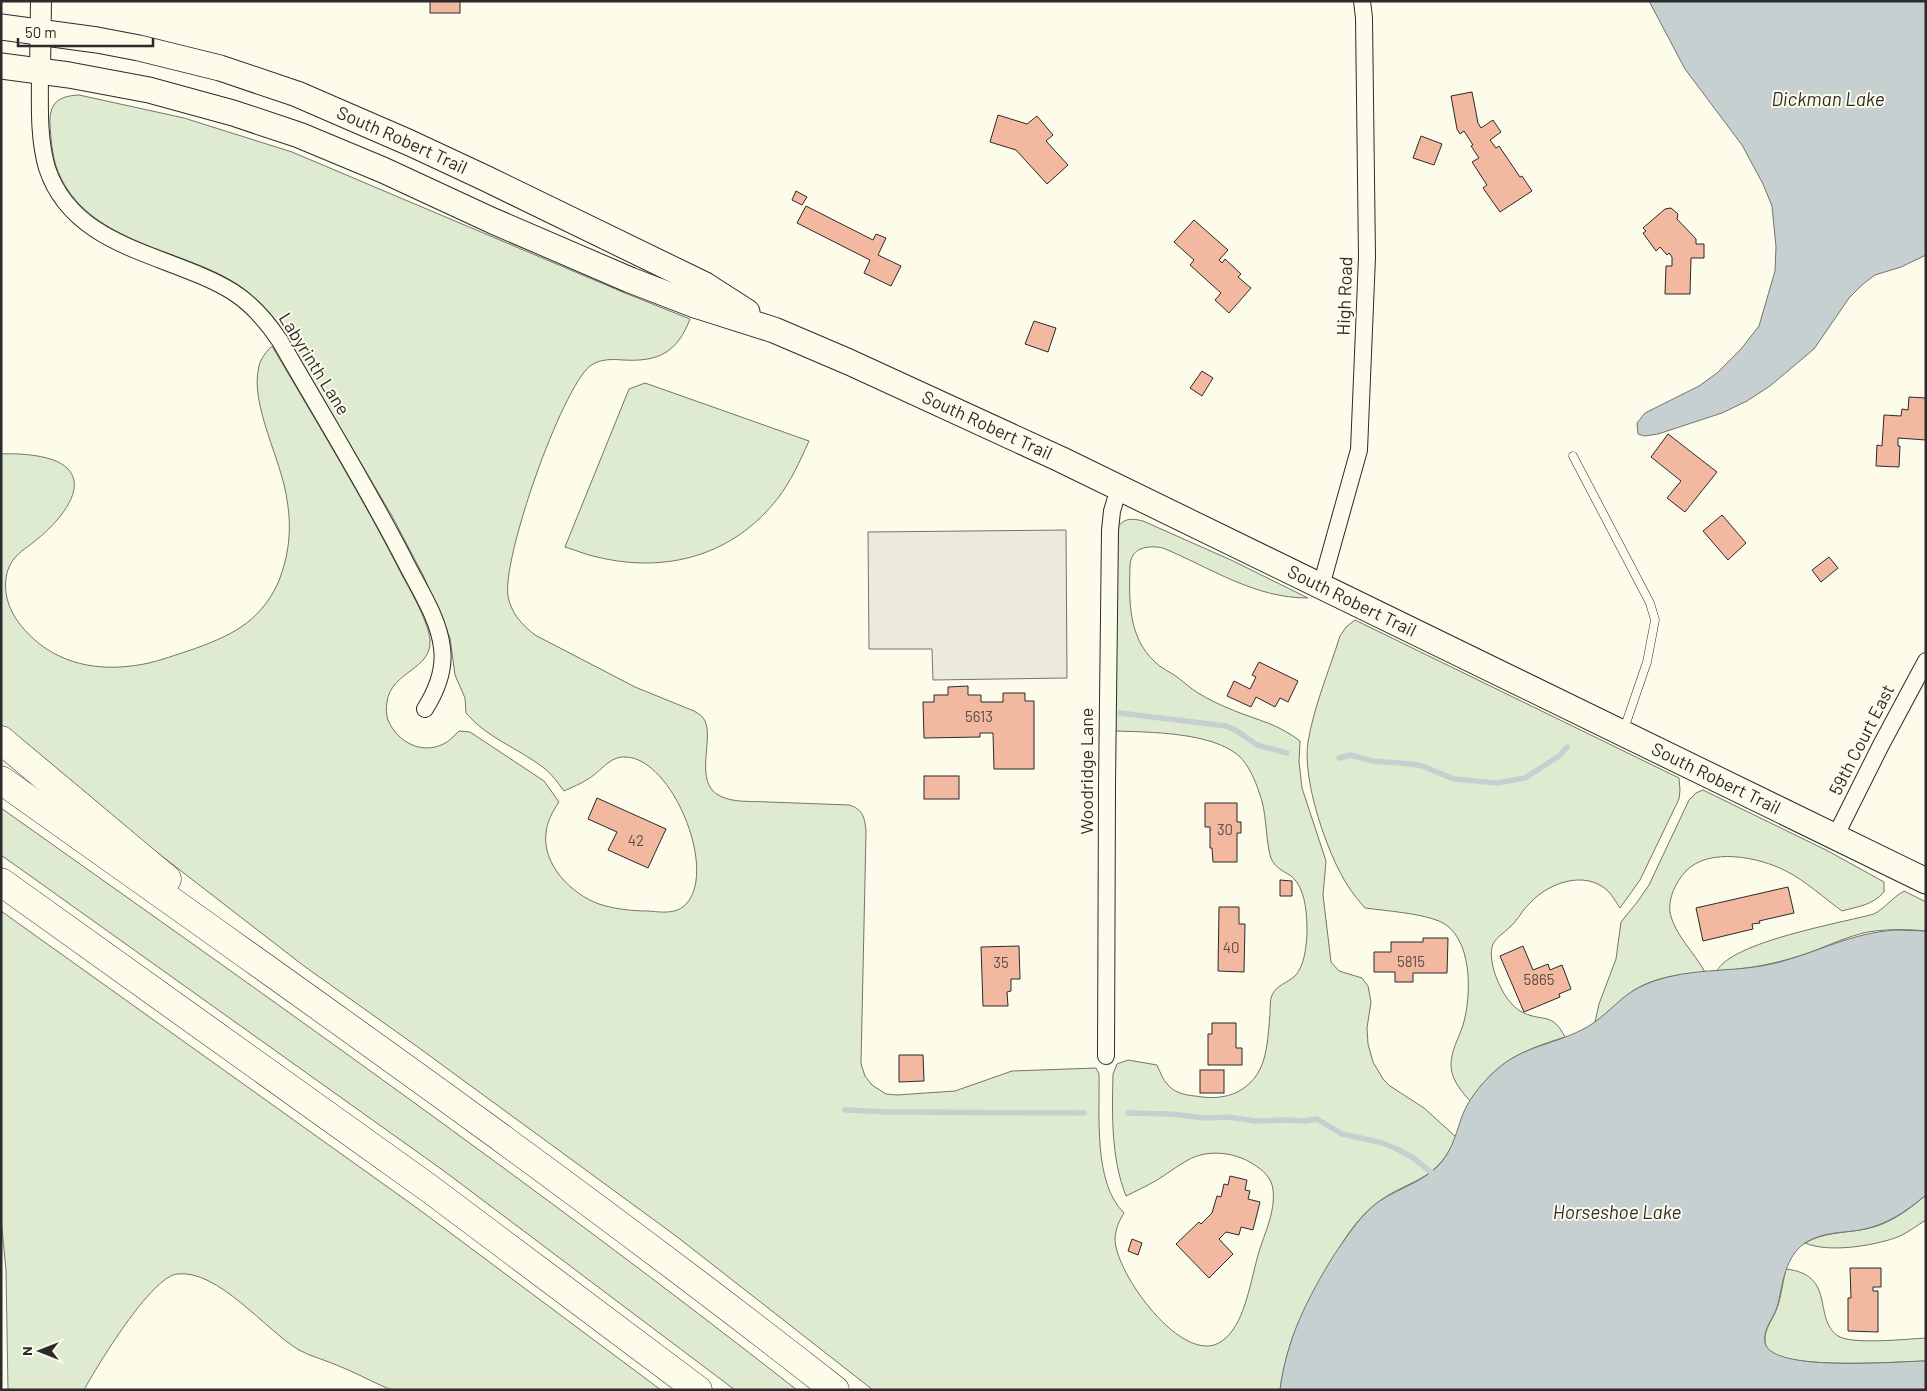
<svg xmlns="http://www.w3.org/2000/svg" width="1927" height="1391" font-family="Barlow,sans-serif">
<style>
.green{fill:#deebd1;stroke:#74746e}
.parking{fill:#eceadb;stroke:#74746e}
.water{fill:#c7d0d0;stroke:#74746e}
.lines{fill:none;stroke-linecap:round;stroke-linejoin:round}
.stream{stroke:#c7d0d0;stroke-width:5.5}
.building{fill:#f2b8a0;stroke:#2b2b2b}
.service-casing{stroke:#2b2b2b;stroke-width:9}
.minor-casing{stroke:#2b2b2b;stroke-width:18}
.tertiary-casing{stroke:#2b2b2b;stroke-width:22}
.primary-casing{stroke:#2b2b2b;stroke-width:27}
.motorway-casing{stroke:#2b2b2b;stroke-width:29}
.service{stroke:#fdfbea;stroke-width:8}
.minor{stroke:#fdfbea;stroke-width:16}
.tertiary{stroke:#fdfbea;stroke-width:20}
.primary{stroke:#fdfbea;stroke-width:25}
.motorway{stroke:#fdfbea;stroke-width:28}
.labels{text-anchor:middle;stroke-width:4;stroke-linejoin:round;paint-order:stroke}
.number-label{font-size:15px;fill:#5d4e48}
.street-label{font-size:18px;fill:#2b2b2b;stroke:#fdfbea}
.water-label{font-size:19px;font-style:italic;fill:#2b2b2b;stroke:#fdfbea}
</style>
<rect width="100%" height="100%" fill="#fdfbea"/>
<!-- green -->
<g class="green">
<path d="M79 95 184 118 292 152 625 293 690 319C677 353 658 362 623 360 612 359 599 359 590 366 561 390 502 558 508 596 511 613 522 625 535 635L635 687 694 711C699 714 703 716 705 721 714 740 693 783 720 796 733 803 754 801 769 802 795 803 822 804 849 805 863 809 865 818 866 832L861 1064 865 1076 872 1085 886 1094 897 1095 955 1091 1012 1071 1096 1068 1099 1074C1100 1114 1093 1183 1124 1213 1119 1221 1116 1228 1115 1238 1114 1272 1184 1369 1222 1341 1244 1326 1250 1284 1257 1259 1262 1238 1276 1213 1273 1190 1272 1178 1263 1170 1253 1164 1235 1152 1207 1149 1188 1160 1177 1166 1167 1174 1157 1180 1147 1186 1136 1191 1126 1196 1111 1158 1112 1115 1113 1074L1117 1064 1128 1060 1157 1065C1160 1072 1163 1080 1168 1085 1175 1093 1185 1095 1195 1096 1219 1100 1240 1097 1256 1076 1268 1059 1268 1034 1270 1014 1270 1008 1270 1000 1272 995 1277 985 1287 983 1295 976 1305 965 1306 947 1307 933 1307 915 1306 888 1291 876 1282 870 1273 867 1270 855 1265 834 1267 812 1259 792 1255 780 1248 764 1239 756 1212 732 1148 732 1114 731L1117 528C1124 518 1131 518 1143 521L1231 560 1308 598C1254 598 1211 568 1163 548 1148 545 1130 547 1130 567 1129 601 1128 637 1155 662 1161 668 1170 672 1177 677 1184 682 1190 688 1198 693 1209 700 1223 706 1235 711 1260 721 1278 724 1300 741L1299 762 1302 788 1326 861 1323 895 1331 962 1339 971 1362 978 1368 986 1371 1002 1367 1028 1368 1044 1373 1062 1383 1079 1390 1086 1424 1108 1456 1137C1436 1185 1407 1178 1373 1206 1347 1228 1332 1261 1316 1290 1309 1304 1300 1317 1295 1331 1288 1349 1283 1370 1280 1390H873L676 1236 415 1045 304 966 119 823 1 726V454C19 453 54 455 67 468 90 490 53 527 35 541 28 547 20 551 14 559 11 562 8 569 7 573 0 603 19 628 41 645 73 669 112 671 149 663 162 660 175 655 188 651 228 637 259 624 278 583 289 556 292 529 287 500 282 460 249 404 259 366 261 358 266 352 272 346 317 423 363 498 403 577 411 591 429 624 430 640 432 670 391 671 387 702 386 708 386 715 388 720 398 744 425 756 447 742 451 739 455 735 459 731L470 732 544 781 559 802C553 811 547 821 546 833 542 864 571 894 599 904 614 909 632 911 648 911 661 912 677 915 687 903 717 868 672 759 626 757 609 756 602 771 588 779 581 784 572 787 564 791 558 783 552 774 544 768 518 748 487 738 466 713L465 698 455 675 450 638 424 577 392 516 287 337C270 312 251 291 225 277 166 246 81 238 56 166 52 153 51 139 50 125 49 103 58 96 79 95Z"/>
<path d="M645 383 809 441C800 461 791 481 778 498 734 555 667 574 597 557 586 555 576 550 565 547L629 389Z"/>
<path d="M1355 620 1679 778 1680 790 1679 799 1640 880 1620 908C1616 902 1612 895 1607 890 1584 870 1549 883 1531 902 1524 908 1520 916 1514 923 1498 940 1487 938 1493 967 1497 983 1508 1006 1524 1013 1544 1022 1552 1012 1565 1037 1521 1051 1496 1061 1470 1101 1461 1091 1451 1079 1451 1065 1451 1050 1459 1038 1463 1025 1472 995 1473 935 1439 921 1419 913 1387 911 1365 908 1359 901 1353 894 1348 886 1327 854 1302 780 1308 742 1314 706 1329 671 1340 636L1346 627Z"/>
<path d="M1703 790 1828 851 1884 882V892C1871 906 1859 906 1842 911 1824 898 1806 881 1786 871 1759 857 1709 847 1686 871 1676 882 1668 897 1670 913 1675 935 1694 952 1705 972 1681 974 1655 977 1634 990 1620 1000 1608 1013 1595 1022L1599 1004 1616 959 1621 922 1638 901 1649 885 1689 800 1696 793Z"/>
<path d="M1 808C269 998 538 1187 797 1390H735L444 1171 1 855Z"/>
<path d="M1904 891 1926 902V931C1907 929 1887 929 1868 932 1848 936 1830 945 1811 952 1780 963 1750 969 1717 971 1731 942 1841 923 1874 914 1885 908 1892 898 1904 891Z"/>
<path d="M1 911 417 1208 661 1390C591 1390 522 1390 453 1390 439 1390 400 1391 389 1389 370 1381 353 1371 334 1364 322 1359 310 1356 299 1350 264 1329 218 1269 177 1274 151 1277 97 1366 84 1390H8L6 1270 1 1219Z"/>
<path d="M1926 1195V1220C1916 1226 1906 1234 1895 1238 1871 1246 1829 1253 1805 1243 1824 1232 1845 1233 1866 1229 1890 1224 1907 1211 1926 1195Z"/>
<path d="M1786 1269C1837 1275 1812 1318 1838 1336 1852 1345 1907 1339 1926 1338V1361C1896 1362 1792 1369 1770 1352 1767 1349 1766 1346 1765 1342 1764 1332 1769 1325 1773 1317 1781 1303 1782 1284 1786 1269Z"/>
</g>
<!-- parking -->
<polygon class="parking" points="1066,530 1067,678 933,680 932,649 869,649 868,532"/>
<!-- water -->
<g class="water">
<polygon points="1649,1 1926,1 1926,255 1901,267 1875,275 1862,285 1849,298 1814,349 1770,386 1747,401 1722,413 1658,434 1645,436 1638,434 1637,423 1645,413 1699,386 1717,373 1741,349 1759,326 1775,271 1776,247 1772,206 1763,184 1742,145 1685,69"/>
<path d="M1896 930 1926 931V1195C1905 1212 1887 1225 1860 1230 1841 1233 1822 1232 1805 1243 1785 1257 1783 1282 1778 1304 1775 1317 1762 1329 1765 1343 1772 1373 1900 1361 1926 1361V1390H1280C1286 1340 1308 1297 1334 1255 1346 1238 1357 1220 1373 1206 1392 1190 1418 1185 1437 1167 1451 1153 1455 1137 1461 1119 1467 1101 1480 1085 1494 1072 1522 1045 1556 1045 1587 1027 1601 1019 1611 1008 1623 998 1636 987 1652 981 1668 977 1704 968 1740 972 1776 963 1819 952 1850 933 1896 930Z"/>
</g>
<g class="lines">
<!-- stream -->
<g class="stream">
<polyline points="1120,713 1226,726 1237,731 1257,745 1287,753"/>
<polyline points="1339,758 1351,755 1372,761 1412,764 1422,766 1454,779 1497,783 1525,778 1559,756 1567,747"/>
<polyline points="845,1110 890,1112 1084,1113"/>
<polyline points="1128,1113 1170,1114 1206,1118 1228,1117 1256,1121 1286,1120 1304,1121 1317,1119 1342,1134 1379,1142 1395,1148 1412,1157 1431,1172"/>
</g>
</g>
<!-- building -->
<g class="building">
<rect x="430" y="1" width="30" height="12"/>
<polygon points="1472,92 1478,123 1481,128 1493,120 1501,132 1490,140 1496,148 1499,146 1520,177 1522,176 1532,191 1500,212 1483,188 1487,185 1472,162 1479,158 1471,146 1473,145 1464,131 1460,134 1457,129 1451,96"/>
<polygon points="998,115 1027,124 1037,116 1053,135 1046,141 1068,165 1047,184 1016,150 990,142"/>
<polygon points="1421,136 1442,144 1434,165 1413,158"/>
<polygon points="796,191 807,197 802,205 792,200"/>
<polygon points="806,206 873,240 876,234 886,238 878,255 901,266 891,286 864,273 870,260 797,223"/>
<polygon points="1671,208 1678,214 1677,219 1696,239 1696,244 1704,244 1704,258 1691,258 1690,294 1665,294 1666,266 1672,266 1672,257 1669,253 1667,255 1660,247 1656,251 1643,233 1646,231 1643,228 1665,209"/>
<polygon points="1194,220 1228,250 1219,260 1222,263 1225,259 1241,274 1238,277 1251,288 1229,313 1215,300 1221,293 1190,265 1194,260 1174,242"/>
<polygon points="1034,321 1056,328 1048,352 1025,344"/>
<polygon points="1202,371 1213,378 1202,396 1190,388"/>
<polygon points="1909,397 1926,398 1926,440 1898,438 1898,446 1900,446 1899,467 1876,466 1877,445 1882,446 1884,415 1901,416 1902,409 1908,410"/>
<polygon points="1668,434 1717,472 1685,512 1667,498 1681,481 1651,457"/>
<polygon points="1722,515 1746,543 1728,560 1703,531"/>
<polygon points="1829,557 1838,568 1821,582 1812,570"/>
<polygon points="1259,662 1298,681 1288,702 1280,698 1275,707 1256,697 1251,707 1227,696 1234,681 1250,689 1256,677 1252,675"/>
<polygon points="968,686 968,695 981,695 981,702 1003,702 1003,693 1025,693 1025,701 1034,701 1034,769 994,769 993,733 980,733 980,737 924,738 923,702 934,702 934,695 948,695 948,687"/>
<rect x="924" y="776" width="35" height="23"/>
<polygon points="597,798 666,829 648,868 608,850 617,832 588,819"/>
<polygon points="1205,803 1237,803 1237,822 1241,822 1241,833 1237,833 1237,862 1213,862 1212,848 1210,848 1210,827 1205,827"/>
<polygon points="1280,880 1292,881 1292,896 1280,896"/>
<polygon points="1788,887 1794,913 1759,921 1760,923 1752,924 1753,929 1703,941 1696,908"/>
<polygon points="1219,907 1239,907 1239,924 1245,924 1244,972 1218,971"/>
<polygon points="1423,938 1448,938 1447,973 1413,973 1413,982 1395,982 1395,972 1374,972 1374,952 1391,952 1391,942 1423,942"/>
<polygon points="1019,946 1020,979 1011,979 1011,991 1007,992 1008,1006 983,1006 981,947"/>
<polygon points="1523,946 1533,970 1548,964 1550,970 1562,965 1571,989 1559,994 1560,997 1524,1012 1500,956"/>
<polygon points="1212,1023 1236,1023 1236,1048 1242,1048 1242,1065 1208,1065 1208,1034 1212,1034"/>
<polygon points="899,1055 923,1055 924,1081 899,1082"/>
<rect x="1200" y="1070" width="24" height="23"/>
<polygon points="1230,1176 1247,1180 1245,1190 1250,1191 1248,1199 1260,1202 1253,1230 1241,1227 1239,1235 1226,1232 1219,1239 1233,1254 1209,1278 1176,1244 1199,1222 1201,1224 1212,1213 1217,1196 1221,1197 1224,1184 1228,1185"/>
<polygon points="1132,1239 1142,1243 1138,1255 1128,1251"/>
<polygon points="1850,1268 1881,1268 1881,1287 1873,1287 1873,1291 1878,1291 1878,1332 1848,1331 1848,1298 1851,1298"/>
</g>
<g class="lines">
<defs>
<polyline id="service" points="1573,456 1650,603 1655,620 1647,662 1624,729"/>
<g id="minor">
<path d="M40 71C40 103 38 137 47 168 74 250 170 253 233 292 252 304 268 323 280 341 323 416 369 490 408 567 421 592 439 620 442 648 445 670 437 690 425 709"/>
<polyline points="1321,586 1359,450 1367,257 1364,18 1362,1"/>
<polyline points="1835,837 1881,745 1926,661"/>
<polyline points="1106,1056 1107,786 1110,530 1112,511 1119,488"/>
</g>
<polyline id="tertiary" points="40,71 41,1"/>
<g id="primary">
<path id="s1" d="M1 27 97 40 139 48 220 68 297 94 410 143 485 178 705 285 747 312"/>
<path id="s2" d="M1 66 69 75 149 90 233 113 299 135 383 170 493 221 630 280 695 305 774 330 849 362 1060 459 1926 881"/>
</g>
<g id="motorway">
<polyline points="1,740 167,879"/>
<path d="M1 780C282 980 564 1177 835 1390"/>
<polyline points="1,882 430,1189 698,1390"/>
</g>
</defs>
<!-- service casing -->
<use href="#service" class="service-casing"/>
<!-- minor casing -->
<use href="#minor" class="minor-casing"/>
<!-- tertiary casing -->
<use href="#tertiary" class="tertiary-casing"/>
<!-- primary casing -->
<use href="#primary" class="primary-casing"/>
<!-- motorway casing -->
<use href="#motorway" class="motorway-casing"/>
<!-- service -->
<use href="#service" class="service"/>
<!-- minor -->
<use href="#minor" class="minor"/>
<!-- tertiary -->
<use href="#tertiary" class="tertiary"/>
<!-- primary -->
<use href="#primary" class="primary"/>
<!-- motorway -->
<use href="#motorway" class="motorway"/>
</g>
<g class="labels">
<!-- number labels -->
<g class="number-label">
<text x="979" y="722">5613</text>
<text x="1225" y="835">30</text>
<text x="636" y="846">42</text>
<text x="1231" y="953">40</text>
<text x="1411" y="967">5815</text>
<text x="1001" y="968">35</text>
<text x="1539" y="985">5865</text>
</g>
<!-- street labels -->
<g class="street-label">
<text dy="6" stroke="none"><textPath href="#s1" startOffset="419">South Robert Trail</textPath></text>
<text transform="translate(1345 296) rotate(-88)" y="6">High Road</text>
<text transform="translate(314 364) rotate(58)" y="6">Labyrinth Lane</text>
<text dy="6" stroke="none"><textPath href="#s2" startOffset="1054">South Robert Trail</textPath></text>
<text dy="6" stroke="none"><textPath href="#s2" startOffset="1459">South Robert Trail</textPath></text>
<text transform="translate(1862 740) rotate(-63)" y="6">59th Court East</text>
<text transform="translate(1087 771) rotate(-90)" y="6">Woodridge Lane</text>
<text dy="6" stroke="none"><textPath href="#s2" startOffset="1864">South Robert Trail</textPath></text>
</g>
<!-- water labels -->
<g class="water-label">
<text x="1828" y="106">Dickman Lake</text>
<text x="1617" y="1219">Horseshoe Lake</text>
</g>
</g>
<!-- border -->
<rect width="1927" height="1391" fill="none" stroke="#2b2b2b" stroke-width="5"/>
<!-- north arrow -->
<g transform="translate(40 1351) rotate(270)" stroke="#fdfbea" stroke-width="4" paint-order="stroke">
<path d="M0-4L9 19L0 12L-9 19Z" fill="#2b2b2b"/>
<text y="-8" font-size="14" font-weight="bold" text-anchor="middle" fill="#2b2b2b">N</text>
</g>
<!-- scale -->
<path d="M18 38v8h135v-8" fill="none" stroke="#2b2b2b" stroke-width="2.5"/>
<text x="25" y="38" font-size="15" fill="#2b2b2b" stroke="#fdfbea" stroke-width="4" paint-order="stroke">50 m</text>
</svg>
